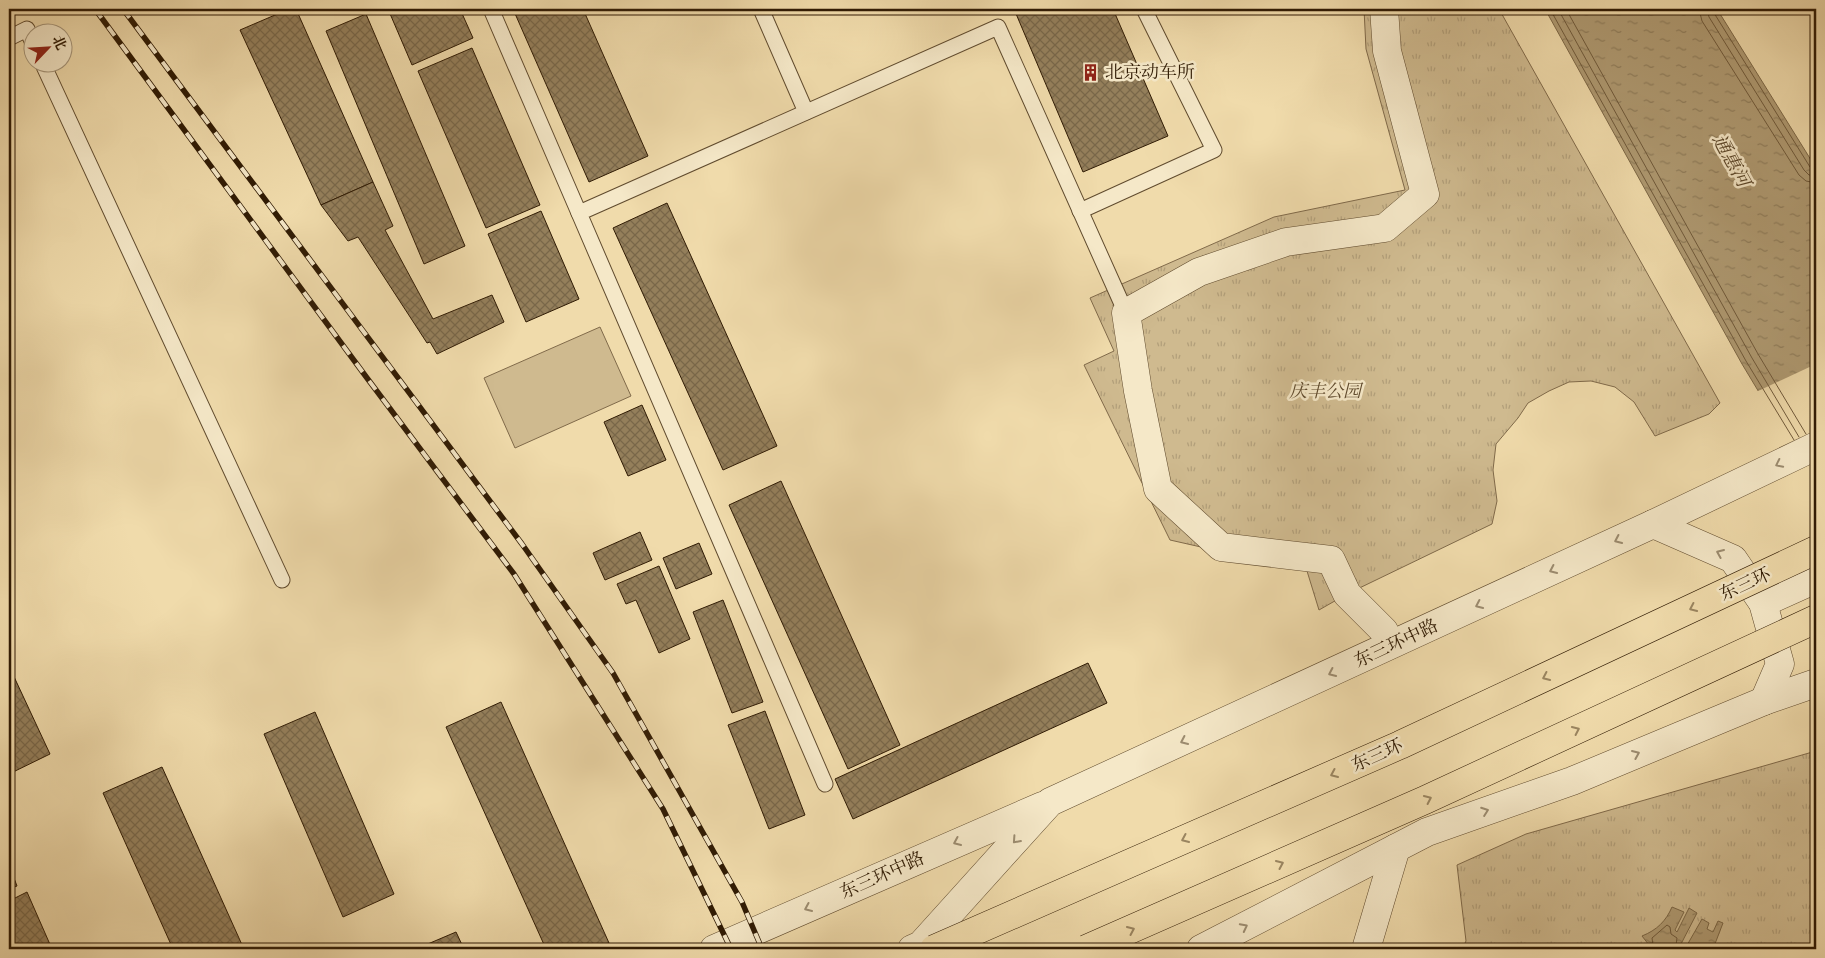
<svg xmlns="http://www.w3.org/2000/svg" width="1825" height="958" font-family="'IM FELL English','Noto Serif SC',serif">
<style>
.grass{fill:url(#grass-tufts);stroke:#806a4a}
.pitch{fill:#cfba8f;stroke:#806a4a}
.water{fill:url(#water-ripples);stroke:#7c6746}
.pier{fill:#f0dbab}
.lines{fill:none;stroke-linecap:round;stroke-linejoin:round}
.shore{stroke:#705a3b;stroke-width:1}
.building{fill:url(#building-cross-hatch);stroke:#301b04}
.service-casing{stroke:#604b2e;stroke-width:17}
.minor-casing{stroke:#604b2e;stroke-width:29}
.tertiary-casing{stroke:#604b2e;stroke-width:29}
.service{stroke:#f5e8c8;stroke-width:15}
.minor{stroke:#f5e8c8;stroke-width:28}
.tertiary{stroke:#f5e8c8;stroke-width:28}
.rail-casing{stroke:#301b04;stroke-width:5.5}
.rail{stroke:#f5e8c8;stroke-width:4;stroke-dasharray:11;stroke-linecap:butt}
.trunk-bridge-casing{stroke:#301b04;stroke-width:29;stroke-linecap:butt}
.trunk-bridge{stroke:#f0dbab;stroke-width:28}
.oneway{stroke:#9c8c70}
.oneway2{stroke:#9a8560}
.labels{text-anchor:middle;stroke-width:5;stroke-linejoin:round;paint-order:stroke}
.poi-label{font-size:18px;fill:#301b04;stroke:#f5e8c8;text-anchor:start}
.park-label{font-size:18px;font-style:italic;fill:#604b2e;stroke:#f5e8c8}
.street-label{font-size:18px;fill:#301b04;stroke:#f5e8c8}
.water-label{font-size:19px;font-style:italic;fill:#5c472a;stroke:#f5e8c8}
</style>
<defs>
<pattern id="grass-tufts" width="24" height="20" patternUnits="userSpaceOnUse" patternTransform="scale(1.25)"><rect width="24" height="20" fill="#cfba8f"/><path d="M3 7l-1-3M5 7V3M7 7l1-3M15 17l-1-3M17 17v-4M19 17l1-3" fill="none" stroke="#b29f7a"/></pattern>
<pattern id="water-ripples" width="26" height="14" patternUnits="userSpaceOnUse" patternTransform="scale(1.25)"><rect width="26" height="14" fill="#af9a72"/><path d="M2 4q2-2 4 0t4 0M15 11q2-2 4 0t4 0" fill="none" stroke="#8f7d5b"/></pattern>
<pattern id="building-cross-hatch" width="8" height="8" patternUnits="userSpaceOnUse" patternTransform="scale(1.25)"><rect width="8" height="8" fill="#947f5b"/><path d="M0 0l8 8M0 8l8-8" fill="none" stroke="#796749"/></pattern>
</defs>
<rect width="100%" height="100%" fill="#f0dbab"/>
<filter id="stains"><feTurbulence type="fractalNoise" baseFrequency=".004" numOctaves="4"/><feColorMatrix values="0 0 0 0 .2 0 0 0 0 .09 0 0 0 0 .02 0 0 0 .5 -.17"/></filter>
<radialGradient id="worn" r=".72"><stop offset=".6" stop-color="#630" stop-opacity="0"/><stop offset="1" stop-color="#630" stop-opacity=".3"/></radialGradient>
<!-- grass -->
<g class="grass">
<polygon points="1364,9 1499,9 1720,403 1709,414 1655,436 1634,402 1615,387 1591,381 1569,382 1549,391 1528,403 1518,418 1496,444 1493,470 1497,501 1492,524 1347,594 1319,610 1307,571 1170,540 1084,365 1114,351 1090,298 1274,217 1405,190 1366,49"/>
<polygon points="1816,751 1816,949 1462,949 1466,941 1457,865 1526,834"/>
</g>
<!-- pitch -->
<polygon class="pitch" points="600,327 631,396 515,448 484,378"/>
<!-- water -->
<g class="water">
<polygon points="1545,9 1717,9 1816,168 1816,487 1742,364"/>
<path d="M1672 907 1684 912 1675 930 1677 932 1689 908 1697 913 1681 944 1686 947 1702 919 1709 923 1707 929 1713 932 1718 921 1723 923 1713 949H1642L1649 945 1642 936C1657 930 1666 921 1672 907Z"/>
</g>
<!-- pier -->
<polygon class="pier" points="1816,364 1816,489 1756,392"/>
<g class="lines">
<!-- shore -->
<g class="shore">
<polyline points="1550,9 1746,361 1794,440"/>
<polyline points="1558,9 1752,358 1799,437"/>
<polyline points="1566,9 1758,354 1806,434"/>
<polyline points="1699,9 1702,21 1799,175 1806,181 1816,183"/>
<polyline points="1707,9 1709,17 1804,170 1809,175 1816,176"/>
<polyline points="1713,9 1714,13 1810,167 1816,169"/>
<polyline points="1651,949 1653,945 1652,938 1667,925 1670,927 1671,934 1677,938 1676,945 1679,949"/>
</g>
</g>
<!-- building -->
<g class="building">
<polygon points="289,9 296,9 373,182 321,205 240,30"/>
<polygon points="388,9 460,9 473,38 412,65"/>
<polygon points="513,9 583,9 648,156 589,182"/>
<polygon points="1014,9 1113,9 1168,136 1083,172"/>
<polygon points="366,14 465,246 424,264 326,31"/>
<polygon points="472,48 540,205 486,228 418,71"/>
<polygon points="373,182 393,226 385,230 433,319 492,295 504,322 437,354 430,342 427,343 358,237 348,241 321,205"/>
<polygon points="667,203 777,446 723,470 613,228"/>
<polygon points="541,211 579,299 526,322 488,234"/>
<polygon points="642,405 666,460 628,476 604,422"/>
<polygon points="781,481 900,745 848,769 729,505"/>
<polygon points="640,532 652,560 605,580 593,553"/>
<polygon points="699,543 712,574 676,589 663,558"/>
<polygon points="659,566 690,639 659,653 636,600 626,604 617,584"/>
<polygon points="723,600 763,702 732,713 693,612"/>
<polygon points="1088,663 1107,703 853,819 835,779"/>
<polygon points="9,666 50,754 9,774"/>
<polygon points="501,702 609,943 596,949 546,949 446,727"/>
<polygon points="765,711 805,815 769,829 728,725"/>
<polygon points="315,712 394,894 343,917 264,734"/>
<polygon points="162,767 243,947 237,949 173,949 103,793"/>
<polygon points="9,865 17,886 9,889"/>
<polygon points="27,892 52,949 9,949 9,901"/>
<polygon points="456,932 464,949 416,949"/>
</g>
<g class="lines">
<defs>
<g id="service">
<polyline points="491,9 579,213"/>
<polyline points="761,9 806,112"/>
<polyline points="9,38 27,29 32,41"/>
<polyline points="42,62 282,580"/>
<polyline points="1080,211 1214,150 1144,9"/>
<polyline points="825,784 579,213 998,27 1126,313"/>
</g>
<g id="minor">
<polyline points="1384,9 1387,51 1425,194 1385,228 1286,242 1199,272 1126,313 1138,391 1158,489 1221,547 1331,560 1347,594 1384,631"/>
<polyline points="1366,949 1396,848"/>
</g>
<g id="tertiary">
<polyline points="1653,524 1733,559 1763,603 1780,664 1764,701"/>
<polyline points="1763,603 1816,579"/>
<polyline points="714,949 1042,806"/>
<polyline points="912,949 921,945 1050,802 1653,524 1816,446"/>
<polyline points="1201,949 1427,832 1572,781 1764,701 1816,683"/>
</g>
</defs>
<!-- service casing -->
<use href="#service" class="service-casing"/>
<!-- minor casing -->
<use href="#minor" class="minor-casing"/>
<!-- tertiary casing -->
<use href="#tertiary" class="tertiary-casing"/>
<!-- service -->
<use href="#service" class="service"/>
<!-- minor -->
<use href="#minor" class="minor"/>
<!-- tertiary -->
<use href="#tertiary" class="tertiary"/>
<defs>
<g id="rail">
<polyline points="95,9 367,378 514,574 663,809 731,949"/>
<polyline points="123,9 522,544 613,673 742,902 762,949"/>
</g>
</defs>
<!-- rail casing -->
<use href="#rail" class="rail-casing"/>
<!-- rail -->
<use href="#rail" class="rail"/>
<defs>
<g id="trunk-bridge">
<polyline points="934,949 1400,745 1816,550"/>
<polyline points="1086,949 1425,800 1816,619"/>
</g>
</defs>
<!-- trunk-bridge casing -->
<use href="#trunk-bridge" class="trunk-bridge-casing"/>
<!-- trunk-bridge -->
<use href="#trunk-bridge" class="trunk-bridge"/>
</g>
<!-- one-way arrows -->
<defs><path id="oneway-chevron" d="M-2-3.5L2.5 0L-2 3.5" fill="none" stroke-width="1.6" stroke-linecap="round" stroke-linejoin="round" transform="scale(1.25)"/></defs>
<g class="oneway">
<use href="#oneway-chevron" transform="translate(1779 464) rotate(154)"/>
<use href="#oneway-chevron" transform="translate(1618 540) rotate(155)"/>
<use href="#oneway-chevron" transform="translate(1720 553) rotate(-157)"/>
<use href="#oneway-chevron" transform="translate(1553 570) rotate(155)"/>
<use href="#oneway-chevron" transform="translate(1479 605) rotate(155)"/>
<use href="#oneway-chevron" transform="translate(1332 673) rotate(155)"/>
<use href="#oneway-chevron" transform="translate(1184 741) rotate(155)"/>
<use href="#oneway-chevron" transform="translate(1636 754) rotate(-23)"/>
<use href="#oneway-chevron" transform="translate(1485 811) rotate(-20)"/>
<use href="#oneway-chevron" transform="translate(1016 840) rotate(132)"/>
<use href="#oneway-chevron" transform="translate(957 842) rotate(156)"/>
<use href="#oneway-chevron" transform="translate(808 908) rotate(156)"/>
<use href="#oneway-chevron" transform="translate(1244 927) rotate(-27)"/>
</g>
<g class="oneway2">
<use href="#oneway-chevron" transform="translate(1693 608) rotate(155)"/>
<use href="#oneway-chevron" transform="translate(1546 677) rotate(155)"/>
<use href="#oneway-chevron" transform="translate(1576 730) rotate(-25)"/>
<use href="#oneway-chevron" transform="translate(1334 774) rotate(156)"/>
<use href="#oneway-chevron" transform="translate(1428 799) rotate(-25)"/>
<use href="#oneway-chevron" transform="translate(1185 839) rotate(156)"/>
<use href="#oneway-chevron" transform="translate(1280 864) rotate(-24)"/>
<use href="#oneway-chevron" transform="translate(1131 930) rotate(-24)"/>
</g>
<!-- icons -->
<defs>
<symbol id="building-bare" viewBox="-9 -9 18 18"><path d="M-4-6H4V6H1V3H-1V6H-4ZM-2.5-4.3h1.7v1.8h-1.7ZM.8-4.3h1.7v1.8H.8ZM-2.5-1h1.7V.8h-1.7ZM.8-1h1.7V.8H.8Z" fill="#8f2418" stroke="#f5e8c8" stroke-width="2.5" paint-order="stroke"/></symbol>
</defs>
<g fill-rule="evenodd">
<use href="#building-bare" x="1078" y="60" width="25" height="25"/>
</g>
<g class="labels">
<!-- poi labels -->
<g class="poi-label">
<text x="1105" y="78">北京动车所</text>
</g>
<!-- park labels -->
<g class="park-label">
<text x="1325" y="397">庆丰公园</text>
</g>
<!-- street labels -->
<g class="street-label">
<text transform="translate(1745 584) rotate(-25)" y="6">东三环</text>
<text transform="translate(1396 643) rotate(-25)" y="6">东三环中路</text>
<text transform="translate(1377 755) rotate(-24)" y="6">东三环</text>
<text transform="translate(882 875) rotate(-24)" y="6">东三环中路</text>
</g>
<!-- water labels -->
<g class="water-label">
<text transform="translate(1732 160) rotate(61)" y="7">通惠河</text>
</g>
</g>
<!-- margin -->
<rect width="1825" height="958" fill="none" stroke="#f0dbab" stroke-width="30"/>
<rect x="10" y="10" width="1805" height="938" fill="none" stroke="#301b04" stroke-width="2.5"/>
<rect x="15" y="15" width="1795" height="928" fill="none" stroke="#301b04"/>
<!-- north arrow -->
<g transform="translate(48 48) rotate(65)"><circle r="24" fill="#f5e8c8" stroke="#a6967a"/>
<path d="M0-4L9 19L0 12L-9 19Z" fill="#8f2418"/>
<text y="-8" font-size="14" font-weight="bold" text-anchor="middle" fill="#301b04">北</text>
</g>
<rect width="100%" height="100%" filter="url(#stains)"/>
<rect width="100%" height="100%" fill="url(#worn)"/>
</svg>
